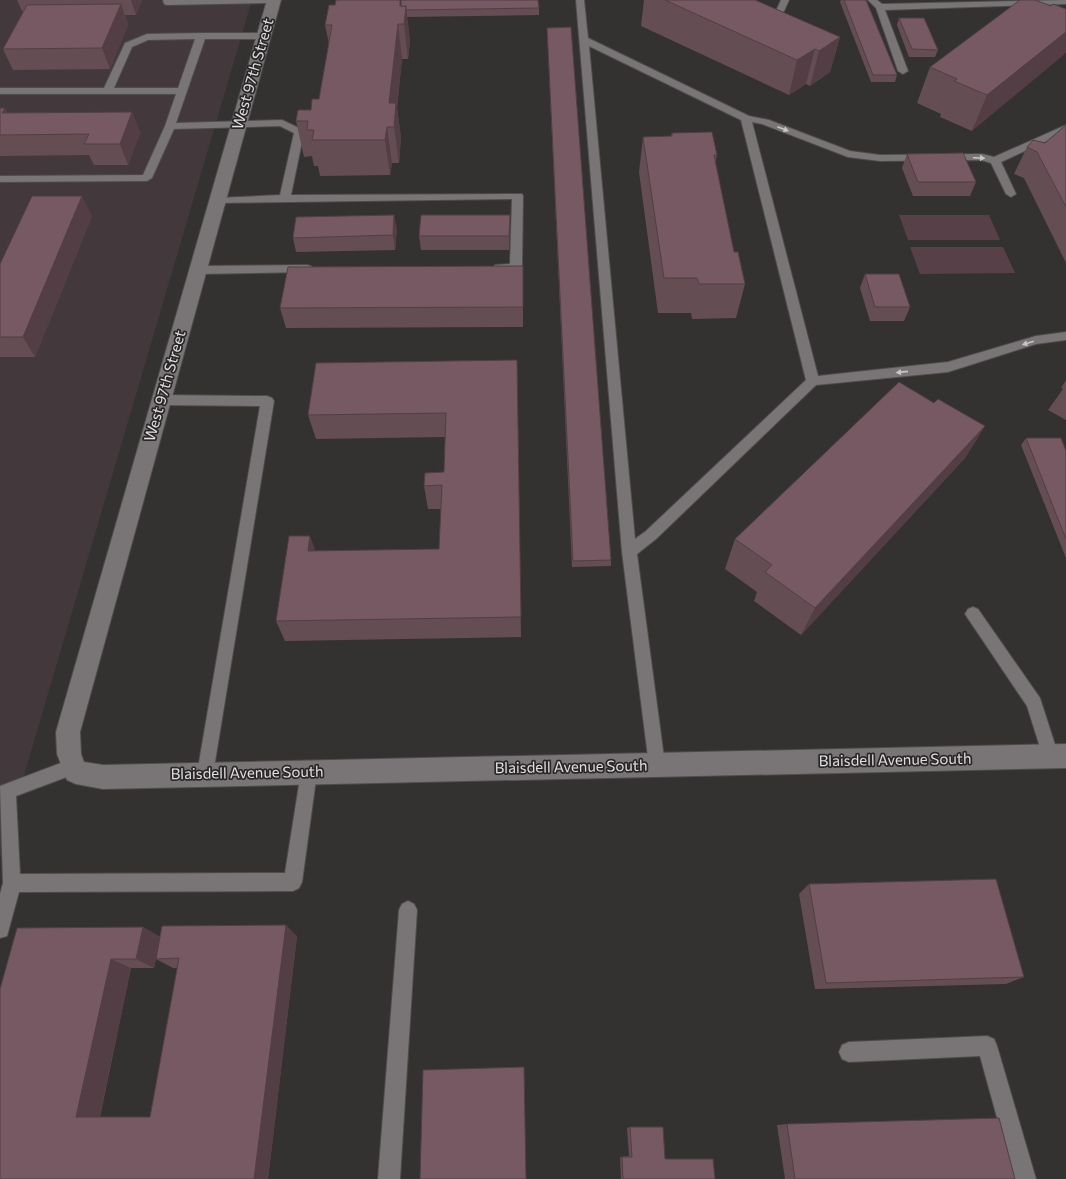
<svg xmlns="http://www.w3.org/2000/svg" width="1066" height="1179" font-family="Commissioner,sans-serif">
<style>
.built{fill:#43393c}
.green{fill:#574047}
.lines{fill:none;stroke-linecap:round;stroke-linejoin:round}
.lane-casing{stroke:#4f4c4d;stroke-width:2}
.street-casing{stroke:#4f4c4d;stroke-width:2}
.lane{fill:#797576;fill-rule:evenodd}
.street{fill:#797576;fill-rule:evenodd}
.wall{fill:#654d54;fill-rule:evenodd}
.shaded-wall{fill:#533e45}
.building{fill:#765962;stroke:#533e45}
.oneway{fill:#c7c4c6}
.labels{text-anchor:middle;stroke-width:3.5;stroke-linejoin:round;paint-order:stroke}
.street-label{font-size:15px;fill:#e1dfe0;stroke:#2a2728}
</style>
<rect width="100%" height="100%" fill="#343131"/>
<!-- built -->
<polygon class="built" points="0,0 252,0 0,857"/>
<!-- green -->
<g class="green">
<polygon points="899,215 989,215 1000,240 908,240"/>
<polygon points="910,247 1003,247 1015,273 920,274"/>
</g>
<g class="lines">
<defs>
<g id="lane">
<polygon points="163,0 270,0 266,3 167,5 164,4"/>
<path d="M576 0H584L588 38 749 116 769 120 850 151 880 155 982 154 994 157 1066 125V132L1001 162 1016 194 1011 197 1006 194 991 163 981 160 880 161 848 157 762 124 752 122 818 376 948 362 1036 336 1066 332V340L1036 344 948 372 816 385 656 539 637 554 665 765 663 771 657 773 651 771 649 765 622 552ZM589 46 741 120 806 380 646 531 635 539Z"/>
<polygon points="781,0 789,0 784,11 780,14 776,11"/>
<polygon points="868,0 877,0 882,4 1066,0 1066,4 885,10 908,71 903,74 898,71 876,8"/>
<path d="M201 33H263L268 36 263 39H205L176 123 282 120 303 130 304 132 291 195 522 194 523 196 522 268 520 271H495L493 268 495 265 510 264 512 199 213 203 212 201 213 199 217 198 280 195 294 133 280 126 174 129 152 178 147 181 0 182V176L143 175 165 126 176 94H0V88H104L125 43 147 34ZM195 39 178 88H114L132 47 148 40Z"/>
<polygon points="307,265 311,266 313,269 311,272 198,274 194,273 192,270 194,267 198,266"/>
<polygon points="161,395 267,396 272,398 274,401 213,774 211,780 205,782 199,780 197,774 260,406 161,405 156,403 154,400 156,397"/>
<polygon points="973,607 978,609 1040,698 1059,757 1057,763 1051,765 1045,763 1027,706 965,614 968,609"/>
<polygon points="74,758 80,760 82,766 80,772 16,796 20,874 285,873 301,772 303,766 309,764 315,766 317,772 302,882 299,888 293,891 19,892 7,936 0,938 0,894 3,883 0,786"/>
<polygon points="408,901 414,904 417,910 400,1179 378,1179 399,910 402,904"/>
<polygon points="987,1036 994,1039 997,1046 1036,1179 1014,1179 980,1056 849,1062 842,1059 839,1052 842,1045 849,1042"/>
</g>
<polygon id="street" points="267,0 281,0 80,732 81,754 84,762 103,765 1066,744 1066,768 103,789 76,784 67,780 57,754 56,732"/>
</defs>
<!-- lane casing -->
<use href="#lane" class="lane-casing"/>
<!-- street casing -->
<use href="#street" class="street-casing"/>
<!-- lane -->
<use href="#lane" class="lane"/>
<!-- street -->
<use href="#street" class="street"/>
</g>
<!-- wall -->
<g class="wall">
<polygon points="17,0 142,0 136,15 125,15 128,25 110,69 13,70 3,49 23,13"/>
<polygon points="644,0 755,0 840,37 830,72 810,86 806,84 789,95 641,26"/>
<polygon points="841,0 866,0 897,75 895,82 871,82 840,2"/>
<polygon points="1035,0 972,131 940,117 941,114 917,103 930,67"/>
<polygon points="335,5 539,8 539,15 407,17 410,41 408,59 402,59 397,108 401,138 399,163 392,163 390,175 320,176 318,166 314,166 312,156 304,157 296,121 311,110 319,99 329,44 325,25"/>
<polygon points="899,18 938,50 935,57 909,57 897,25"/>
<polygon points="547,28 611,560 611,566 572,567"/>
<polygon points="0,108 8,113 132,112 140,133 128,165 94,165 89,155 0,156"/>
<polygon points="1066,125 1066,263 1024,178 1014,174 1027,147 1045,143"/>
<polygon points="672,133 717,155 715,164 734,252 745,284 736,318 692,319 691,313 658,313 639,172 643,137 671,136"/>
<polygon points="907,154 976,182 970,196 913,196 902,168"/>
<polygon points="510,215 510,229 509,250 421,250 419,236"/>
<polygon points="92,216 35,357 0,357 0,264"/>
<polygon points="397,229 395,250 296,252 293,238"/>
<polygon points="523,266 523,327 286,328 280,308"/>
<polygon points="865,274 910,307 904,321 870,321 860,288"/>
<polygon points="517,360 521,637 285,641 276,621 315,551 439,549 441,509 428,509 424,486 444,472 445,437 316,439 308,415"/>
<polygon points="1066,380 1066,420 1048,410 1063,389 1061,388"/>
<polygon points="934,403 985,426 965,458 801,635 754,601 757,592 725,569 735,539"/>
<polygon points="1026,438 1066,451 1066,558 1021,445"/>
<polygon points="809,884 1024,977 1006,984 815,989 799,894"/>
<path d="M143 927 160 937 297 936 268 1179H0V989ZM156 959 173 968H178L150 1117H100L131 968H154Z"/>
<polygon points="787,1124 1015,1179 785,1179 777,1125"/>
<polygon points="630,1127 665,1158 715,1179 621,1179 620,1157 629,1156 627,1128"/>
</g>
<!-- shaded-wall -->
<g class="shaded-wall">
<polygon points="131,0 142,0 136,15"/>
<polygon points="121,4 128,25 110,69 102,48"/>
<polygon points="406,6 410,41 408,59 404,24"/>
<polygon points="398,24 402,59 397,108 401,138 399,163 394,127 389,103"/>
<polygon points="1066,32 1066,53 972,131 987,95"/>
<polygon points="840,37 830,72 810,86 819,51"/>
<polygon points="815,49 806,84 789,95 797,60"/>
<polygon points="5,108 16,129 2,113"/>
<polygon points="132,112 140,133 128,165 120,144"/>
<polygon points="387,127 392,163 390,175 385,140"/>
<polygon points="82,196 92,216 35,357 23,337"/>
<polygon points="394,215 397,229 395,250 393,235"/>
<polygon points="510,215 510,229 509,250 509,236"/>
<polygon points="985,426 965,458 801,635 815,608"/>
<polygon points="310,536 318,558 308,551"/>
<polygon points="286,925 297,936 268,1179 254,1179"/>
<polygon points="143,927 161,937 154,968 136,959"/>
<polygon points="111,959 131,968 99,1119 76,1117"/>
</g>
<!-- building -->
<g class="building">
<polygon points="336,0 400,0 400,6 406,6 404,24 398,24 389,103 396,103 394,127 387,127 385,140 312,140 314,130 307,130 308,121 296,121 298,110 311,110 312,99 319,99 332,25 325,25 329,5 335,5"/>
<polygon points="401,0 538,0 539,8 406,10 406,6 401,6"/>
<polygon points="665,0 755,0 840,37 819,51 815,49 797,60"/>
<polygon points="844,0 866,0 897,75 873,75"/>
<polygon points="1020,0 1035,0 1051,6 1053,4 1066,9 1066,32 987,95 954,81 957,79 930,67"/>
<polygon points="121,4 102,48 3,49 27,5"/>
<polygon points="899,18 924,18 938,50 912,49"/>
<polygon points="571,27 611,560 573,561 547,28"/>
<polygon points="0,108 5,108 2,113 132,112 120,144 84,144 89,134 0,135"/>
<polygon points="1066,125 1066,207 1037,152 1027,147 1033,140 1045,143"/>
<polygon points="712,132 717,155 714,155 734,252 738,252 745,284 699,284 697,278 664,278 643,137 672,136 672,133"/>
<polygon points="963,153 976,182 918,182 907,154"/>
<polygon points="32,196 82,196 23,337 0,337 0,264"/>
<polygon points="394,215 393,235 293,238 296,217"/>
<polygon points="421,215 510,215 509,236 419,236"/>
<polygon points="523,266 523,307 280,308 288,267"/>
<polygon points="865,274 899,274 910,307 875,307"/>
<polygon points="517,360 521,617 276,621 289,536 310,536 308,551 439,549 442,485 424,486 425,473 444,472 446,413 308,415 316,363"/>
<polygon points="899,382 934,403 938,399 985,426 815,608 765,572 772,565 735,539"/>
<polygon points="1026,438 1061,438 1066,451 1066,539"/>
<polygon points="996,879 1024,977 826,983 809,884"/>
<polygon points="286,925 254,1179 0,1179 0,989 17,928 143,927 136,959 111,959 76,1117 150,1117 179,958 156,959 162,926"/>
<polygon points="524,1067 526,1179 420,1179 423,1070"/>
<polygon points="999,1118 1015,1179 795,1179 787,1124"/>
<polygon points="630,1127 663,1127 665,1159 713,1159 715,1179 623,1179 622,1157 632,1157"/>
</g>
<!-- one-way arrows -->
<defs><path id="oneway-solid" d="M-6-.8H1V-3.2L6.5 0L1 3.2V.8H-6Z"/></defs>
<g class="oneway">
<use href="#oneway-solid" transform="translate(783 129) rotate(21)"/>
<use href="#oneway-solid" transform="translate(979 158) rotate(3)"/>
<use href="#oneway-solid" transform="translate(1028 343) rotate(163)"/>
<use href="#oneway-solid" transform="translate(902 372) rotate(174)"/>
</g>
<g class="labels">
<!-- street labels -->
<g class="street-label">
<text transform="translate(253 74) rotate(-74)" y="5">West 97th Street</text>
<text transform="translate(165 386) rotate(-74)" y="5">West 97th Street</text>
<text transform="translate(895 760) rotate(-1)" y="5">Blaisdell Avenue South</text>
<text transform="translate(571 767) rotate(-1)" y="5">Blaisdell Avenue South</text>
<text transform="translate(247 773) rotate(-1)" y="5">Blaisdell Avenue South</text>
</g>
</g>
</svg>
